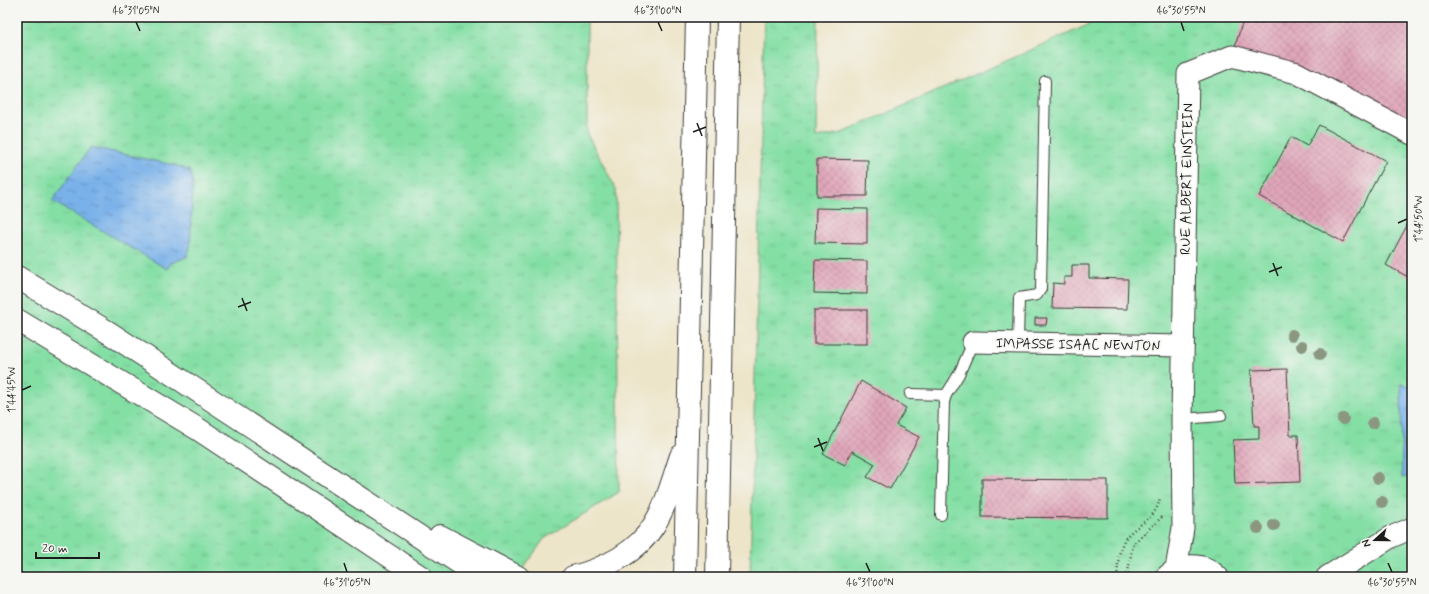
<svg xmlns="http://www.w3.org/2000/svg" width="1429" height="594" font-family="Mynerve,sans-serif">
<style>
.grass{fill:url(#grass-tufts);stroke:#507e60}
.water{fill:url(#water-ripples);stroke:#4a6682}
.building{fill:url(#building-cross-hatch)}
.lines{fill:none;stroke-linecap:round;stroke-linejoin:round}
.lane-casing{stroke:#3b3a36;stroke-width:12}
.street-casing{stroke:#3b3a36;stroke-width:23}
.highway-casing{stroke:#3b3a36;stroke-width:24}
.path{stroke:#3b3a36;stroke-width:2.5;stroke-dasharray:1 3;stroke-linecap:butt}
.lane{stroke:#fff;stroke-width:10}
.street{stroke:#fff;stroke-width:21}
.highway{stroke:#fff;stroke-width:22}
.tree{fill:#8b9680}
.ticks{fill:none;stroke:#1c1c1c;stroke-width:1.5}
.labels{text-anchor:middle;stroke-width:3.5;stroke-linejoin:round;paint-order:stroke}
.street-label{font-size:14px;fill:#1c1c1c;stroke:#f6f6f2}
.neatline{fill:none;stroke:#1c1c1c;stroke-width:1.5}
.ticks-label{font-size:10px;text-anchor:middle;fill:#1c1c1c}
</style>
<defs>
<pattern id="grass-tufts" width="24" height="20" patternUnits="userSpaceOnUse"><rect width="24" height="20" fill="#84dfa5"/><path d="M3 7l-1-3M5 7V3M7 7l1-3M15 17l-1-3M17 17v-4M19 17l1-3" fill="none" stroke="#71bf8d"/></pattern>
<pattern id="water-ripples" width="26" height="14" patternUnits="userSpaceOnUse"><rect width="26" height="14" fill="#79b1e9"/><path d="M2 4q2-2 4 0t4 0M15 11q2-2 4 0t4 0" fill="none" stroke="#628fbc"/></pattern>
<pattern id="building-cross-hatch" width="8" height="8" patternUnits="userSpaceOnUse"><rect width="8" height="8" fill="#e0a6ba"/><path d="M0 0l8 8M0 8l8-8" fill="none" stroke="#c08e9f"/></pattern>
</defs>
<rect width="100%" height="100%" fill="#f6f6f2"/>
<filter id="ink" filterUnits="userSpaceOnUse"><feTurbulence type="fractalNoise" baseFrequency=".025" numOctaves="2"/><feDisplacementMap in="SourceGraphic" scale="8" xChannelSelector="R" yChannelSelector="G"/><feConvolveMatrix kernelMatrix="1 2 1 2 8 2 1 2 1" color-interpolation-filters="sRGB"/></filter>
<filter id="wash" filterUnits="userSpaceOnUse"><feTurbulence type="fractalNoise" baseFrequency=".012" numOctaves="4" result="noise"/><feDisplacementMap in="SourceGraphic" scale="16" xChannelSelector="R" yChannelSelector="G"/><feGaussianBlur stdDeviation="0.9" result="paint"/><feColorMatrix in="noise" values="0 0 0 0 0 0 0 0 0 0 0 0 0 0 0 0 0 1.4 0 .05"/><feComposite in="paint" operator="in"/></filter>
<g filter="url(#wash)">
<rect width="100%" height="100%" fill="#ede5c9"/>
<!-- grass -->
<g class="grass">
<polygon points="17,17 587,17 587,134 616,189 619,492 544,539 517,577 17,577"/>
<polygon points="764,17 818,17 816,138 842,133 1106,17 1412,17 1412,577 750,577"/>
</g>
<!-- water -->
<g class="water">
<polygon points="91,147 178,166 190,171 193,183 190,248 187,257 171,263 167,269 52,201"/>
<polygon points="1401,383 1412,389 1412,475 1402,478"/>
</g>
<g id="blocks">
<!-- building -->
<g class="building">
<polygon points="1244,17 1412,17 1412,134 1232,56"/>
<polygon points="1319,125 1386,161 1343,242 1259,196 1291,137 1307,146"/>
<polygon points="817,159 868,160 867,196 817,196"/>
<polygon points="816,208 867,209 867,244 815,243"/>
<polygon points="1412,216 1412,279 1386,265"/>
<polygon points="815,260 867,261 867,294 814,293"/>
<polygon points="1072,265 1089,265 1089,278 1128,279 1127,309 1052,308 1053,283 1064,284 1064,277 1072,277"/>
<rect x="814" y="310" width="53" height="34"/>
<polygon points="1035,318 1047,318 1046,325 1035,325"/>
<polygon points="1287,369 1290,435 1298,435 1300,482 1235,484 1233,440 1259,439 1259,426 1254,426 1251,370"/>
<polygon points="861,381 906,408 896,425 919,437 890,489 867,477 875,464 852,451 845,465 823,454"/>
<polygon points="982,479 1108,480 1108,518 982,517"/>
</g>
</g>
</g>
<g filter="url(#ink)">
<use href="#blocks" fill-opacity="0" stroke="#3b3a36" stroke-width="1"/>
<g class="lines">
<defs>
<g id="lane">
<polyline points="1018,342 1019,298 1037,295 1041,289 1045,81"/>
<polyline points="910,394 946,395"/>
<polyline points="1182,419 1221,416"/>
<polyline points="941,515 944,402 946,395 959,374 973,342"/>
</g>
<g id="street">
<polyline points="973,342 1183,346"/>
<polyline points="1176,569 1183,528 1182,419 1188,74 1232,56 1297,73 1412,134"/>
<path d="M1166 577C1181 562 1204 562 1218 577"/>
<polyline points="1327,577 1391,537 1412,528"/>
</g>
<g id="highway">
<polyline points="17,277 111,334 481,577"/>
<polyline points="17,320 198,429 421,577"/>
<polyline points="440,536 518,577"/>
<path d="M573 577C604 569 637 553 654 525 667 504 673 479 681 456"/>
<polyline points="685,577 697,17"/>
<polyline points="717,577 728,17"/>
</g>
</defs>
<!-- lane casing -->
<use href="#lane" class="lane-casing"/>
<!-- street casing -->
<use href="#street" class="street-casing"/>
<!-- highway casing -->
<use href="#highway" class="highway-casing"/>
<!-- path -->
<g class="path">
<path d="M1117 577C1118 567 1118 555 1122 545 1130 524 1156 524 1160 497"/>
<polyline points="1127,577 1133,544 1162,517"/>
</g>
<!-- lane -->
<use href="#lane" class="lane"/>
<!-- street -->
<use href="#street" class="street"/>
<!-- highway -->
<use href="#highway" class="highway"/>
</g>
<!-- trees -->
<g class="tree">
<circle cx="1292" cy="335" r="6"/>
<circle cx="1302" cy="346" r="6"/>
<circle cx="1320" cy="354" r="6"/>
<circle cx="1343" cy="419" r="6"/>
<circle cx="1373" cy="423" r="6"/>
<circle cx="1378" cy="478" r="6"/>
<circle cx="1382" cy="502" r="6"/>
<circle cx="1274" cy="525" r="6"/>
<circle cx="1258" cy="528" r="6"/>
</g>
</g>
<!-- ticks -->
<path class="ticks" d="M136 22 140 31M658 22 662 31M1181 22 1184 31M697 123 702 136M693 132 706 127M1398 223 1407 219M1273 263 1278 276M1269 272 1282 267M242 298 247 311M238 307 251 302M22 390 31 386M818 438 823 451M814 447 827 442M344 563 347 572M866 563 870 572M1388 563 1392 572"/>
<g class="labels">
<!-- street labels -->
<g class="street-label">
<text transform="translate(1186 179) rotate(-89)" y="5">RUE ALBERT EINSTEIN</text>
<text transform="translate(1078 344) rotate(1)" y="5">IMPASSE ISAAC NEWTON</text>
</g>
</g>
<!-- margin -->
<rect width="1429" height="594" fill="none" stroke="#f6f6f2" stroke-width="44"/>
<!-- north arrow -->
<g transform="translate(1375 540) rotate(249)" stroke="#f6f6f2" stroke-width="3" paint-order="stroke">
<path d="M0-3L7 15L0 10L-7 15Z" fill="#1c1c1c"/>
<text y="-6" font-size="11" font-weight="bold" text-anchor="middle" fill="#1c1c1c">N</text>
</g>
<!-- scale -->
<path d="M36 552v6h63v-6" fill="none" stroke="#1c1c1c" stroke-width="2"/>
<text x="42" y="552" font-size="12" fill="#1c1c1c" stroke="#f6f6f2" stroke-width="3" paint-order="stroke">20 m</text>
<rect x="22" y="22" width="1385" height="550" class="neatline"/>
<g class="ticks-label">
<text x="136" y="14">46°31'05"N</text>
<text x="658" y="14">46°31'00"N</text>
<text x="1181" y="14">46°30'55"N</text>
<text transform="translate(1418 219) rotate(-90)" y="4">1°44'50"W</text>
<text transform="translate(11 390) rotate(-90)" y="4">1°44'45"W</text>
<text x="347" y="586">46°31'05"N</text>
<text x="870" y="586">46°31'00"N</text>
<text x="1392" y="586">46°30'55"N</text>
</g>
</svg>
